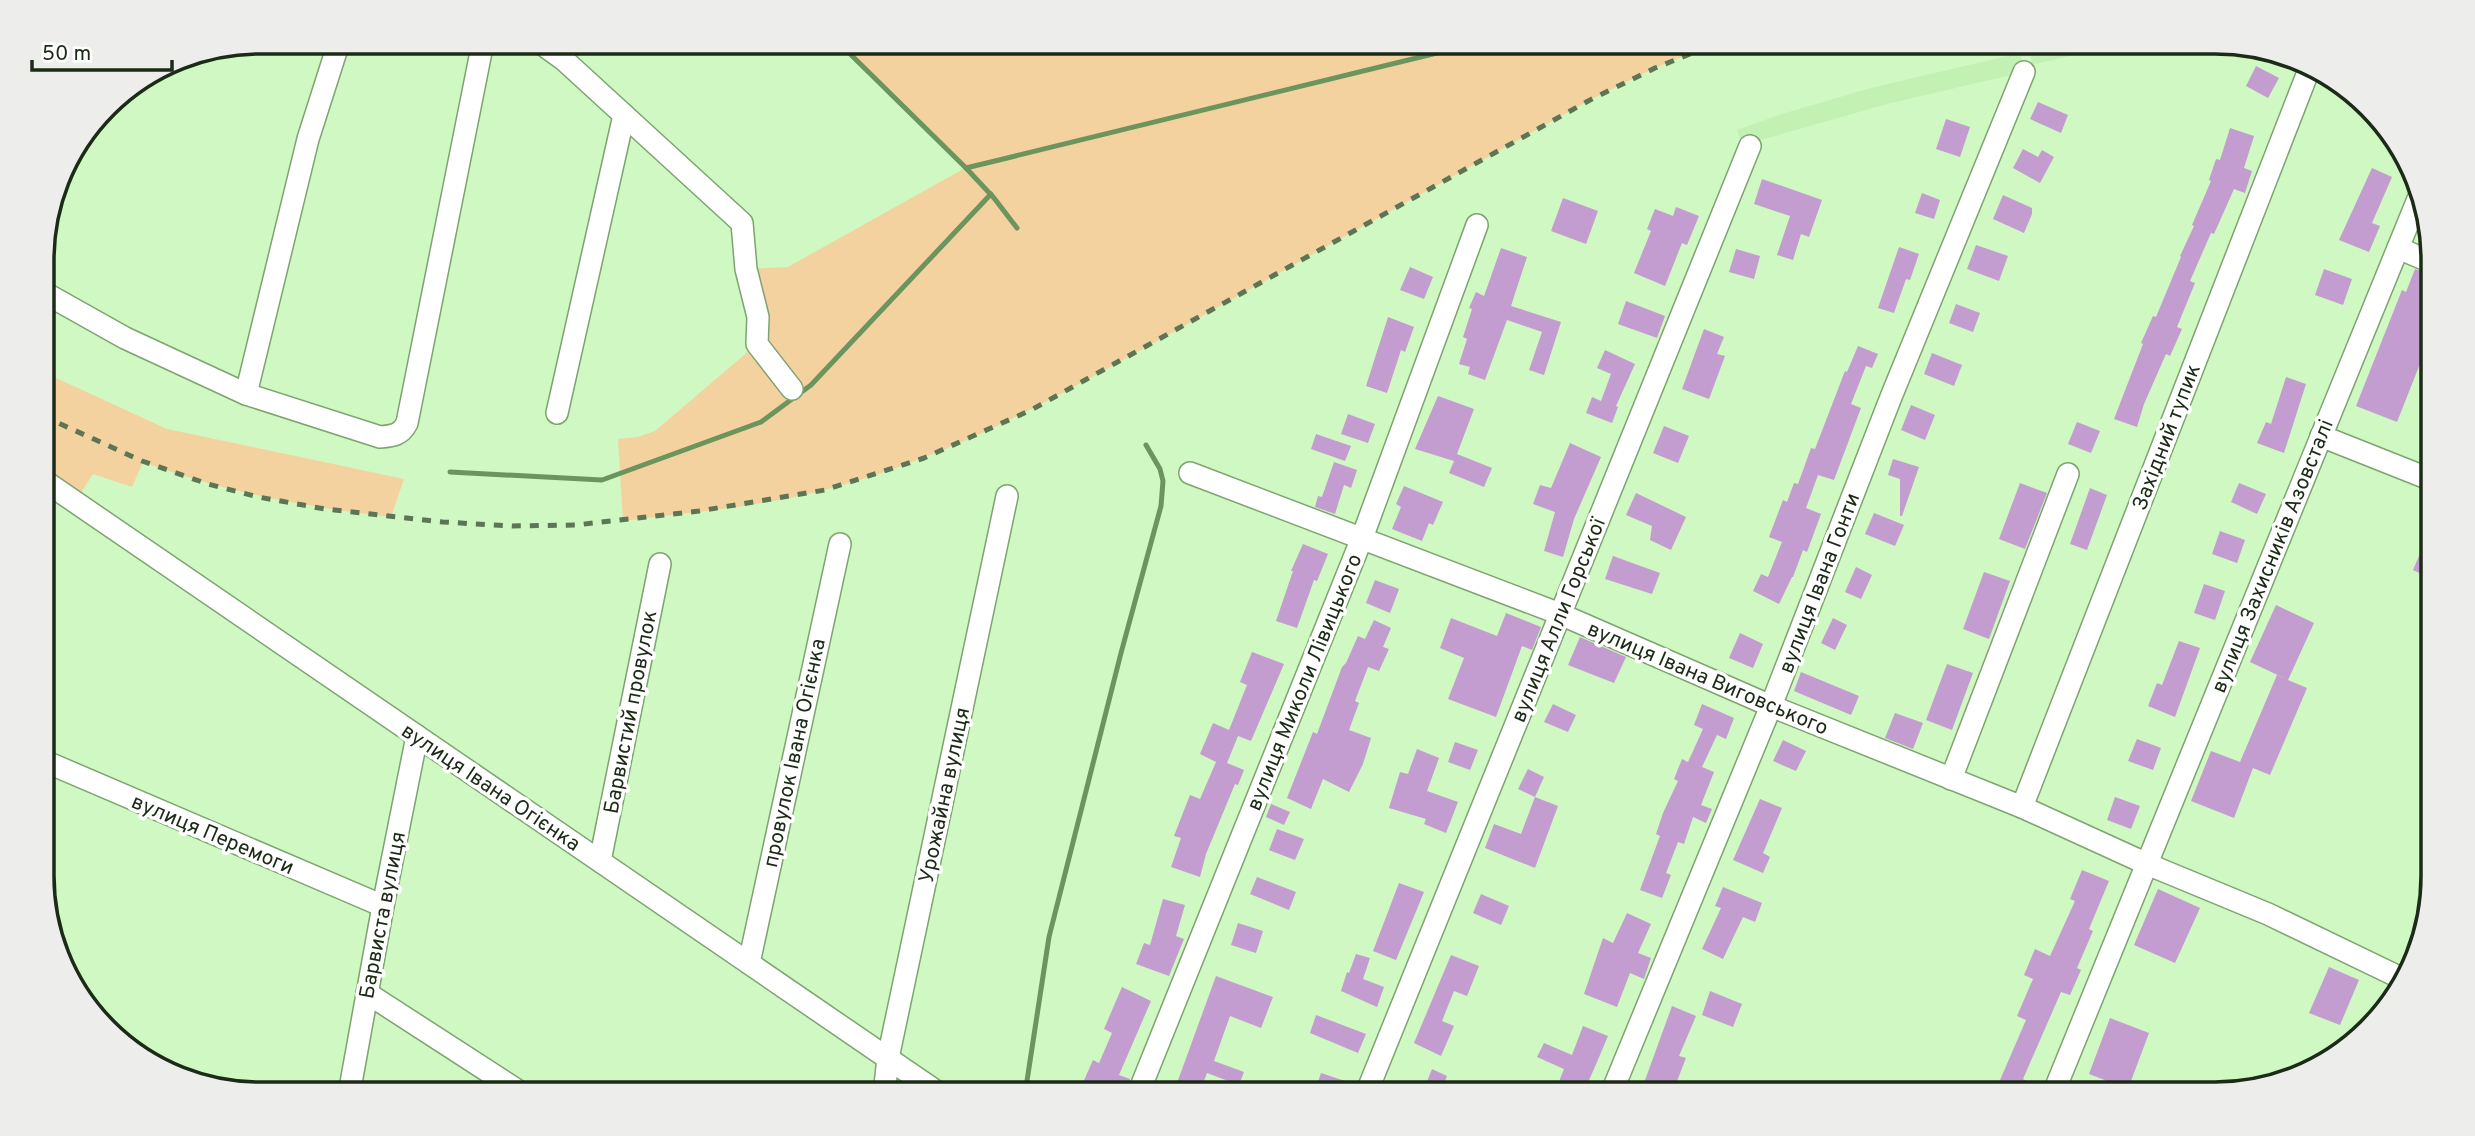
<svg xmlns="http://www.w3.org/2000/svg" width="2475" height="1136" font-family="Overpass,sans-serif">
<style>
.built{fill:#c3f0b3}
.green{fill:#f4d2a0}
.lines{fill:none;stroke-linecap:round;stroke-linejoin:round}
.stream{stroke:#6b955d;stroke-width:5}
.building{fill:#c49dd0}
.minor-casing{stroke:#7ea371;stroke-width:24}
.minor{stroke:#fff;stroke-width:21}
.rail{stroke:#5c7555;stroke-width:5;stroke-dasharray:9 9;stroke-linecap:butt}
.labels{text-anchor:middle;stroke-width:7;stroke-linejoin:round;paint-order:stroke}
.street-label{font-size:21px;fill:#1c2b17;stroke:#fff}
.rim{fill:none;stroke:#1c2b17;stroke-width:3.5}
</style>
<rect width="100%" height="100%" fill="#cff8c2"/>
<!-- built -->
<g class="built">
<polygon points="2039,42 2128,42 2032,65 2029,44"/>
<polygon points="2020,53 2024,72 1887,104 1743,145 1737,130 1782,114 1871,88"/>
</g>
<!-- green -->
<g class="green">
<path d="M854 42H1190L1201 47 1243 42H1720L1655 68 1590 100 1105 370C1016 419 927 463 828 489 762 507 691 512 623 521L618 439 638 437 655 431 757 344 746 269 788 267 965 168 846 50Z"/>
<path d="M43 372 167 429 404 479 391 517C305 507 224 492 143 462L132 487 93 474 75 502 43 480Z"/>
</g>
<g class="lines">
<!-- stream -->
<g class="stream">
<polyline points="838,42 966,168 994,198 1017,228"/>
<polyline points="966,168 1482,42"/>
<polyline points="450,472 602,480 761,422 811,385 991,194"/>
<polyline points="1025,1094 1049,937 1121,653 1161,506 1163,481 1160,469 1146,445"/>
</g>
</g>
<!-- building -->
<g class="building">
<polygon points="2256,66 2279,78 2268,98 2246,86"/>
<polygon points="2038,102 2068,115 2061,133 2030,119"/>
<polygon points="1946,119 1970,127 1960,157 1936,149"/>
<polygon points="2230,128 2254,136 2244,168 2252,171 2245,193 2234,189 2214,234 2211,233 2190,281 2195,283 2177,327 2182,329 2170,356 2166,354 2144,404 2137,427 2114,419 2143,344 2141,343 2153,316 2156,317 2181,257 2180,256 2194,226 2192,225 2211,181 2209,180 2216,159 2220,160"/>
<polygon points="2023,149 2038,157 2042,150 2054,157 2040,183 2013,168"/>
<polygon points="2372,168 2392,177 2372,223 2380,226 2369,252 2339,240"/>
<polygon points="1762,179 1822,200 1809,237 1801,234 1793,260 1777,255 1790,216 1754,204"/>
<polygon points="1922,193 1940,200 1934,219 1915,213"/>
<polygon points="2003,195 2032,208 2032,214 2024,233 1993,219"/>
<polygon points="1563,198 1598,211 1586,244 1551,231"/>
<polygon points="1676,207 1699,216 1687,245 1682,243 1665,286 1634,273 1651,231 1647,229 1655,209 1673,216"/>
<polygon points="1976,245 2008,256 1999,281 1967,269"/>
<polygon points="1899,247 1919,254 1910,280 1906,279 1894,313 1878,308"/>
<polygon points="1501,248 1527,257 1511,306 1561,322 1544,375 1529,370 1542,332 1507,320 1485,380 1468,374 1470,367 1459,364 1467,339 1463,337 1472,309 1469,308 1476,292 1484,296"/>
<polygon points="1736,249 1760,256 1754,279 1729,272"/>
<polygon points="1410,267 1433,277 1424,299 1400,290"/>
<polygon points="2324,269 2352,279 2343,305 2315,295"/>
<polygon points="2415,269 2431,275 2431,336 2397,422 2356,406 2402,290 2406,292"/>
<polygon points="1626,301 1665,316 1657,338 1618,324"/>
<polygon points="1956,304 1980,313 1973,332 1949,323"/>
<polygon points="1388,317 1414,327 1405,352 1401,350 1387,393 1366,386"/>
<polygon points="1704,329 1724,337 1717,354 1725,356 1709,399 1682,389"/>
<polygon points="1858,346 1878,354 1872,368 1866,366 1851,404 1861,408 1834,480 1818,475 1806,508 1821,514 1807,552 1803,550 1793,577 1792,577 1779,604 1753,591 1761,574 1768,577 1782,542 1769,537 1783,500 1787,502 1794,483 1798,484 1811,448 1815,449 1845,371 1847,372"/>
<polygon points="1605,350 1635,364 1616,406 1618,407 1612,423 1586,413 1592,397 1601,401 1611,374 1597,368"/>
<polygon points="1932,353 1962,365 1954,386 1924,374"/>
<polygon points="2286,377 2306,384 2284,453 2257,443 2266,422 2271,424"/>
<polygon points="1438,396 1474,409 1457,454 1492,468 1484,487 1449,473 1454,461 1415,449"/>
<polygon points="1911,405 1935,415 1925,440 1901,430"/>
<polygon points="1348,414 1375,424 1368,443 1341,434"/>
<polygon points="2077,422 2100,431 2091,453 2068,444"/>
<polygon points="1664,426 1689,436 1678,463 1653,453"/>
<polygon points="1316,434 1351,446 1345,461 1311,449"/>
<polygon points="1570,443 1601,457 1574,519 1563,557 1544,551 1555,512 1533,504 1540,485 1551,488"/>
<polygon points="1893,459 1919,467 1902,516 1900,516 1900,479 1888,475"/>
<polygon points="1334,462 1357,470 1351,488 1344,485 1335,514 1315,507 1318,496 1322,497"/>
<polygon points="2020,483 2047,493 2025,549 1999,539"/>
<polygon points="2239,483 2266,494 2257,514 2231,502"/>
<polygon points="1404,486 1443,502 1433,525 1429,523 1422,541 1392,529 1401,507 1396,504"/>
<polygon points="2090,488 2107,495 2087,550 2070,544"/>
<polygon points="1636,493 1686,517 1671,550 1650,540 1652,526 1626,515"/>
<polygon points="1874,513 1904,525 1895,546 1865,534"/>
<polygon points="2432,525 2432,579 2413,570"/>
<polygon points="2220,531 2245,540 2237,563 2212,554"/>
<polygon points="1303,544 1328,554 1317,581 1314,580 1297,628 1276,621 1293,571 1291,571"/>
<polygon points="1613,556 1660,573 1652,594 1605,579"/>
<polygon points="1856,567 1872,575 1861,599 1845,592"/>
<polygon points="1984,572 2010,581 1989,639 1963,629"/>
<polygon points="1375,580 1399,589 1390,613 1366,603"/>
<polygon points="2204,584 2225,591 2215,620 2194,613"/>
<polygon points="2276,605 2314,623 2288,680 2307,688 2270,775 2253,768 2234,818 2191,801 2211,751 2240,762 2277,675 2284,678 2250,662"/>
<polygon points="1506,613 1541,627 1532,650 1522,646 1496,717 1448,699 1464,658 1440,648 1451,618 1497,636"/>
<polygon points="1833,618 1847,625 1835,650 1821,643"/>
<polygon points="1374,620 1391,628 1383,647 1389,649 1379,671 1368,667 1355,701 1359,703 1349,730 1371,738 1363,764 1349,792 1323,779 1311,809 1287,798 1313,732 1317,734 1342,667 1346,663 1358,636 1365,639"/>
<polygon points="1740,633 1763,644 1753,668 1729,658"/>
<polygon points="1580,637 1626,657 1614,683 1568,665"/>
<polygon points="2179,641 2200,648 2175,717 2148,706 2157,683 2162,685"/>
<polygon points="1252,652 1284,664 1251,741 1238,736 1227,763 1244,770 1238,785 1235,784 1206,854 1200,877 1171,867 1181,838 1174,836 1190,795 1200,799 1216,762 1200,754 1213,723 1229,730 1247,685 1240,682"/>
<polygon points="1947,664 1973,673 1952,730 1926,720"/>
<polygon points="1801,672 1859,696 1851,715 1794,691"/>
<polygon points="1553,704 1576,715 1568,732 1544,722"/>
<polygon points="1702,704 1734,718 1726,739 1717,735 1702,767 1714,772 1701,805 1712,809 1706,823 1693,817 1684,844 1678,842 1666,873 1671,875 1662,898 1640,890 1660,836 1656,834 1663,813 1678,781 1674,779 1682,759 1688,762 1703,729 1694,725"/>
<polygon points="1895,713 1923,723 1913,749 1885,738"/>
<polygon points="2137,739 2161,748 2153,770 2128,761"/>
<polygon points="1783,740 1806,751 1796,771 1773,761"/>
<polygon points="1455,742 1478,750 1470,770 1448,762"/>
<polygon points="1417,749 1439,758 1427,791 1458,802 1446,833 1424,824 1426,819 1389,808 1400,772 1408,774"/>
<polygon points="1528,769 1544,777 1535,797 1518,789"/>
<polygon points="1535,797 1558,806 1535,868 1485,848 1494,824 1521,834"/>
<polygon points="2115,797 2140,806 2131,829 2107,820"/>
<polygon points="1760,799 1782,808 1763,853 1770,857 1763,873 1733,860"/>
<polygon points="1271,804 1290,812 1284,825 1266,817"/>
<polygon points="1277,829 1304,839 1295,860 1269,850"/>
<polygon points="2082,870 2109,881 2089,929 2093,931 2077,968 2081,970 2070,995 2061,992 2023,1079 2041,1088 2040,1094 1994,1094 2026,1020 2017,1016 2033,979 2024,975 2035,949 2050,956 2075,901 2070,899"/>
<polygon points="1257,877 1296,892 1289,910 1250,894"/>
<polygon points="1399,883 1424,892 1396,960 1373,951"/>
<polygon points="1723,887 1762,903 1755,922 1743,917 1723,959 1702,949 1721,908 1715,906"/>
<polygon points="2158,889 2200,908 2175,963 2134,945"/>
<polygon points="1481,894 1509,906 1501,925 1473,913"/>
<polygon points="1163,899 1185,905 1176,936 1184,939 1169,976 1136,964 1144,943 1150,945"/>
<polygon points="1627,913 1651,924 1638,953 1651,958 1644,979 1630,973 1617,1007 1584,994 1603,938 1613,943"/>
<polygon points="1238,923 1263,931 1256,953 1231,945"/>
<polygon points="1356,954 1370,958 1363,979 1384,987 1377,1007 1341,991 1347,972 1349,973"/>
<polygon points="1451,955 1479,966 1467,996 1454,991 1442,1021 1454,1026 1441,1056 1414,1043"/>
<polygon points="2329,967 2359,980 2340,1025 2309,1013"/>
<polygon points="1216,976 1273,997 1261,1028 1230,1016 1214,1061 1244,1072 1239,1085 1207,1073 1199,1094 1173,1094"/>
<polygon points="1122,987 1151,1001 1119,1075 1130,1079 1125,1094 1078,1094 1093,1060 1099,1063 1112,1033 1104,1029"/>
<polygon points="1710,991 1742,1004 1733,1027 1702,1015"/>
<polygon points="1672,1006 1696,1016 1679,1056 1686,1058 1672,1094 1640,1094"/>
<polygon points="1316,1015 1366,1034 1358,1053 1310,1033"/>
<polygon points="2110,1018 2149,1033 2128,1089 2089,1074"/>
<polygon points="1583,1026 1608,1036 1597,1062 1583,1094 1554,1094 1564,1069 1537,1057 1544,1043 1572,1055"/>
<polygon points="1432,1069 1447,1076 1440,1094 1424,1089"/>
<polygon points="1321,1073 1345,1081 1340,1094 1314,1094"/>
</g>
<g class="lines">
<defs>
<g id="minor">
<polyline points="539,42 564,60 742,223 746,269 758,317 757,344 792,389"/>
<polyline points="2398,248 2431,262"/>
<polyline points="43,292 125,338 246,394 308,139 339,42"/>
<path d="M246 394 380 437C393 436 401 435 407 423L483 42"/>
<polyline points="557,413 624,115"/>
<polyline points="2321,436 2432,480"/>
<polyline points="1190,473 1560,614 1771,706 2022,807 2147,864 2268,914 2405,980"/>
<polyline points="43,480 940,1094"/>
<polyline points="44,761 383,906"/>
<polyline points="1951,779 2068,474"/>
<polyline points="2022,807 2310,67"/>
<polyline points="600,861 660,564"/>
<polyline points="749,963 840,544"/>
<polyline points="367,993 523,1094"/>
<polyline points="349,1094 383,906 417,736"/>
<polyline points="884,1094 888,1058 1007,496"/>
<polyline points="1138,1094 1362,538 1477,225"/>
<polyline points="1366,1094 1750,146"/>
<polyline points="1611,1094 1771,706 1891,397 2024,72"/>
<polyline points="2053,1094 2418,199"/>
</g>
</defs>
<!-- minor casing -->
<use href="#minor" class="minor-casing"/>
<!-- minor -->
<use href="#minor" class="minor"/>
<!-- rail -->
<polyline class="rail" points="43,416 142,461 208,484 258,497 325,509 443,522 512,526 576,525 699,511 825,490 924,458 1031,410 1590,100 1655,68 1720,42"/>
</g>
<g class="labels">
<!-- street labels -->
<g class="street-label">
<text transform="translate(2166 437) rotate(-69)" y="7">Західний тупик</text>
<text transform="translate(2272 556) rotate(-68)" y="7">вулиця Захисників Азовсталі</text>
<text transform="translate(1819 583) rotate(-69)" y="7">вулиця Івана Гонти</text>
<text transform="translate(1558 620) rotate(-68)" y="7">вулиця Алли Горської</text>
<text transform="translate(1708 678) rotate(23)" y="7">вулиця Івана Виговського</text>
<text transform="translate(1304 682) rotate(-68)" y="7">вулиця Миколи Лівицького</text>
<text transform="translate(630 712) rotate(-79)" y="7">Барвистий провулок</text>
<text transform="translate(794 753) rotate(-78)" y="7">провулок Івана Огієнка</text>
<text transform="translate(491 787) rotate(34)" y="7">вулиця Івана Огієнка</text>
<text transform="translate(944 795) rotate(-78)" y="7">Урожайна вулиця</text>
<text transform="translate(213 834) rotate(23)" y="7">вулиця Перемоги</text>
<text transform="translate(382 915) rotate(-79)" y="7">Барвиста вулиця</text>
</g>
</g>
<!-- crop -->
<path d="M0 0H2475V1136H0ZM260 54H2215A206 206 0 0 1 2421 260V876A206 206 0 0 1 2215 1082H260A206 206 0 0 1 54 876V260A206 206 0 0 1 260 54Z" fill="#edeeec" fill-rule="evenodd"/>
<path class="rim" d="M260 54H2215A206 206 0 0 1 2421 260V876A206 206 0 0 1 2215 1082H260A206 206 0 0 1 54 876V260A206 206 0 0 1 260 54Z"/>
<!-- scale -->
<path d="M32 60v10h140v-10" fill="none" stroke="#1c2b17" stroke-width="3.5"/>
<text x="42" y="60" font-size="21" fill="#1c2b17" stroke="#ffffff" stroke-width="5" paint-order="stroke">50 m</text>
</svg>
